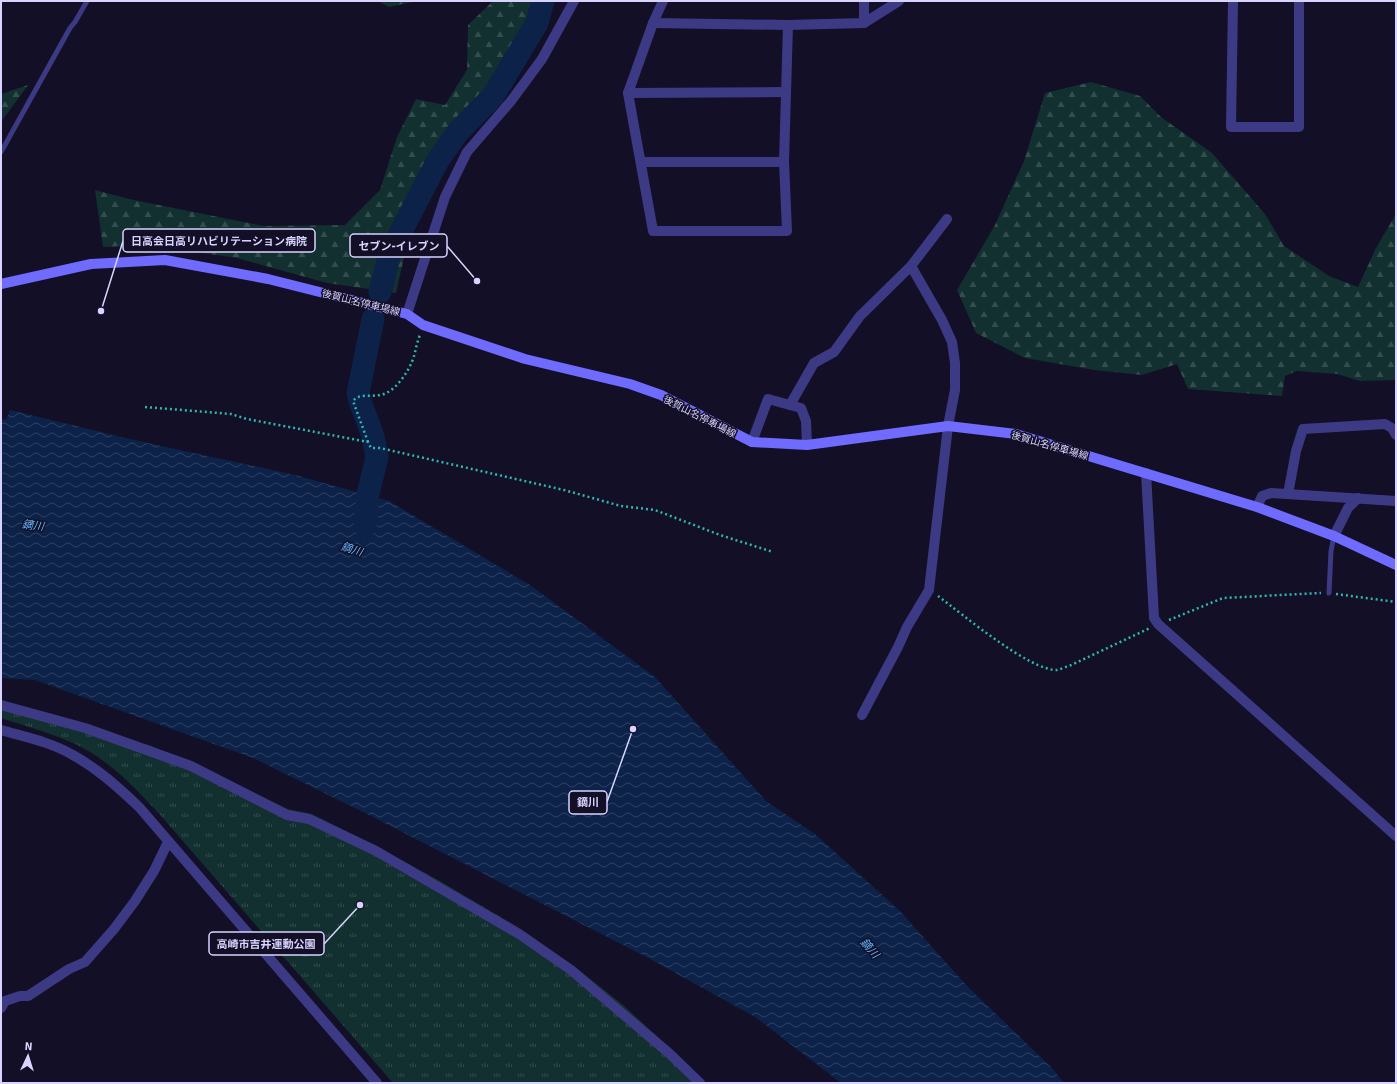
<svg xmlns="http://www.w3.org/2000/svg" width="1397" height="1084" font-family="Signika,'Noto Sans JP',sans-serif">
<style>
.grass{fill:url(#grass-tufts)}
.forest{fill:url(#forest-firs)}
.water{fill:url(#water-waves)}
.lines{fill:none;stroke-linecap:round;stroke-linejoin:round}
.river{stroke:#0c2248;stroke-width:23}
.path{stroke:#2fb8b0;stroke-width:2.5;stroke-dasharray:2 3;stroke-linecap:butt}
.service{stroke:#3d3a85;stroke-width:5}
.minor{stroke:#3d3a85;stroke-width:10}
.tertiary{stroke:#3d3a85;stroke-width:10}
.secondary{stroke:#6f6bff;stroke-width:10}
.labels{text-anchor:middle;stroke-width:3;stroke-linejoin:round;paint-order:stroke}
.street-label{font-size:10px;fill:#d9d4ff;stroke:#130f26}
.water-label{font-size:11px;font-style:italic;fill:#62b6ff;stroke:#130f26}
.leader{fill:none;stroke:#d9d4ff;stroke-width:1.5}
.callout-dot{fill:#d9d4ff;stroke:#130f26;stroke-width:1.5}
.callout{fill:#130f26;stroke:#d9d4ff;stroke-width:1.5}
.callout-label{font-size:11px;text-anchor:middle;font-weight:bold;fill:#d9d4ff}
</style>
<defs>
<pattern id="grass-tufts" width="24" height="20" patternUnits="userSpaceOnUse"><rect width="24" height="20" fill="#12302f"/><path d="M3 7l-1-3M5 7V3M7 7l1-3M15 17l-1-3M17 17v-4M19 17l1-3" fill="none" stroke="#344d4e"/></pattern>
<pattern id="forest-firs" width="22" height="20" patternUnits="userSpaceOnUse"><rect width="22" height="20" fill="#12302f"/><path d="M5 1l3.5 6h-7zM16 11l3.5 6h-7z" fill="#344d4e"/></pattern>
<pattern id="water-waves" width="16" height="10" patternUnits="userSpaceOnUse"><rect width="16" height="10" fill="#0c2248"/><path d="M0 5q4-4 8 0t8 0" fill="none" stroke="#2f4163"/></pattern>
</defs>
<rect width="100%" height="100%" fill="#130f26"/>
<!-- grass -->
<path class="grass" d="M1 701 86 726 151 746 194 764 288 809 312 814 379 848 440 881 521 929 574 966 622 1004 673 1051 705 1083H393L162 817C136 789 109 759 73 743 50 733 26 726 1 718Z"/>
<!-- forest -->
<g class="forest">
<polygon points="378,1 417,1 389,7"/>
<polygon points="493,1 549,1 504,58 475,108 411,226 396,293 327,283 237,258 148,245 103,247 95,190 129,199 264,226 345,225 380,190 397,137 416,99 445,105 467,70 468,25"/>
<polygon points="1091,82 1140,96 1161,117 1212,153 1265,214 1284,246 1329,276 1358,287 1376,248 1396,214 1396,380 1360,381 1337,374 1297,371 1285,376 1282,396 1188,389 1177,364 1142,375 1094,370 1025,358 976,333 957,290 995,225 1024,161 1045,93"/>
<polygon points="28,85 1,122 1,94"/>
</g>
<!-- water -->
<polygon class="water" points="10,410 134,440 295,475 389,501 530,585 655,677 766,801 815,834 900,911 967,986 1052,1068 1064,1083 841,1083 755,1017 652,960 369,815 253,758 35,680 1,678 1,418 6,420"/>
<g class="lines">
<!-- river -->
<g class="river">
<polyline points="380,292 390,253 437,162 457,133 493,96 537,23 543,1"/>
<polyline points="365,526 368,494 377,457 373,436 361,404 358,393 373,319"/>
</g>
<!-- path -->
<g class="path">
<polyline points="145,407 231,414 247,419 368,442 371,448 380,448 564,490 621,506 655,510 720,535 773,552"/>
<path d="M368 442 353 401C359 393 371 397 380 395 395 393 410 370 414 356 416 349 417 342 420 335"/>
<polyline points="1336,594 1396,602"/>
<path d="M938 596C962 614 1030 671 1057 670 1061 669 1065 667 1069 666L1150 628"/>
<polyline points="1169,620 1223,598 1321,593"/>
</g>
<!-- service -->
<g class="service">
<polyline points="1,152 70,28 75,22 87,1"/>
<polyline points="1329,593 1331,551 1334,536"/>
</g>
<!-- minor -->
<g class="minor">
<polyline points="663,1 653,23 628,93 653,231 787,231 784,162 788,25"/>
<polyline points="864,1 864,23"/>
<polyline points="1233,1 1231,127 1299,127 1299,1"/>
<polyline points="653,23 788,25 864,23 899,1"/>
<polyline points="628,93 785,92"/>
<polyline points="642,162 784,162"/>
<polyline points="790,405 814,363 834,352 860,316 911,266 947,219"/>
<polyline points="752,442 768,399 801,408 806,421 807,445"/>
<polyline points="1146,473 1154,618 1158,624 1396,836"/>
<polyline points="1288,494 1296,451 1303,429 1385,424 1392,428 1396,435"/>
<polyline points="1257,507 1262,496 1271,493 1396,501"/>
<polyline points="1334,536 1348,508 1358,498"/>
<polyline points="1,705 85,728 191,766 287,815 309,819 376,851 519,934 571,970 670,1054 700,1083"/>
<polyline points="862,715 898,647 907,627 929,590 948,426 955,390 955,363 952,342 942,320 911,266"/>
<polyline points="1,1008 5,1001 20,996 28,996 69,969 85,962 114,929 135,901 154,871 168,842"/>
</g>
<!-- tertiary -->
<g class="tertiary">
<polyline points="407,314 445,197 467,152 511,101 542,59 574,1"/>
<path d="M1 730C25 737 50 742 71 754 97 768 118 787 139 807L377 1083"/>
</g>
<!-- secondary -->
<polyline class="secondary" points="1,284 91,264 165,260 268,279 407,314 423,325 525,359 630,384 661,395 752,442 807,445 948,426 1016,434 1257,507 1334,536 1396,565"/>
</g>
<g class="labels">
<!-- street labels -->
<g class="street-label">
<text transform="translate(361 302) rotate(14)" y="4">後賀山名停車場線</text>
<text transform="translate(700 416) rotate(27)" y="4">後賀山名停車場線</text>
<text transform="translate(1050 445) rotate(16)" y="4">後賀山名停車場線</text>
</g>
<!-- water labels -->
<g class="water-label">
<text transform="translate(33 525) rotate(7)" y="4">鏑川</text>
<text transform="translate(352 549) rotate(17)" y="4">鏑川</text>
<text transform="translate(870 948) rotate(48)" y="4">鏑川</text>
</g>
</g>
<!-- callouts -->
<path class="leader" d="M101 311L123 241M477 281L447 246M633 729L607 802M360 905L324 944"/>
<g class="callout-dot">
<circle cx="101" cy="311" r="4"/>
<circle cx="477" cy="281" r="4"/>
<circle cx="633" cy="729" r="4"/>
<circle cx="360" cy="905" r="4"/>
</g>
<g class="callout">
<rect x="123" y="229" width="192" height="23" rx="4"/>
<rect x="350" y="234" width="97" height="23" rx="4"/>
<rect x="569" y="791" width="38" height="23" rx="4"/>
<rect x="209" y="932" width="115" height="23" rx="4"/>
</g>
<g class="callout-label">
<text x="219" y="245">日高会日高リハビリテーション病院</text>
<text x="399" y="250">セブン-イレブン</text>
<text x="588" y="806">鏑川</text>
<text x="266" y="948">高崎市吉井運動公園</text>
</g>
<!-- border -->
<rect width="1397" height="1084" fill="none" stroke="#d9d4ff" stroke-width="4"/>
<!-- north arrow -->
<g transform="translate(28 1056) rotate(4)" stroke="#130f26" stroke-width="3" paint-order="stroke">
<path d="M0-3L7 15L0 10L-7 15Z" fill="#d9d4ff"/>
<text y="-6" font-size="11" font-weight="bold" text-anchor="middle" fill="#d9d4ff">N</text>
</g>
</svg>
